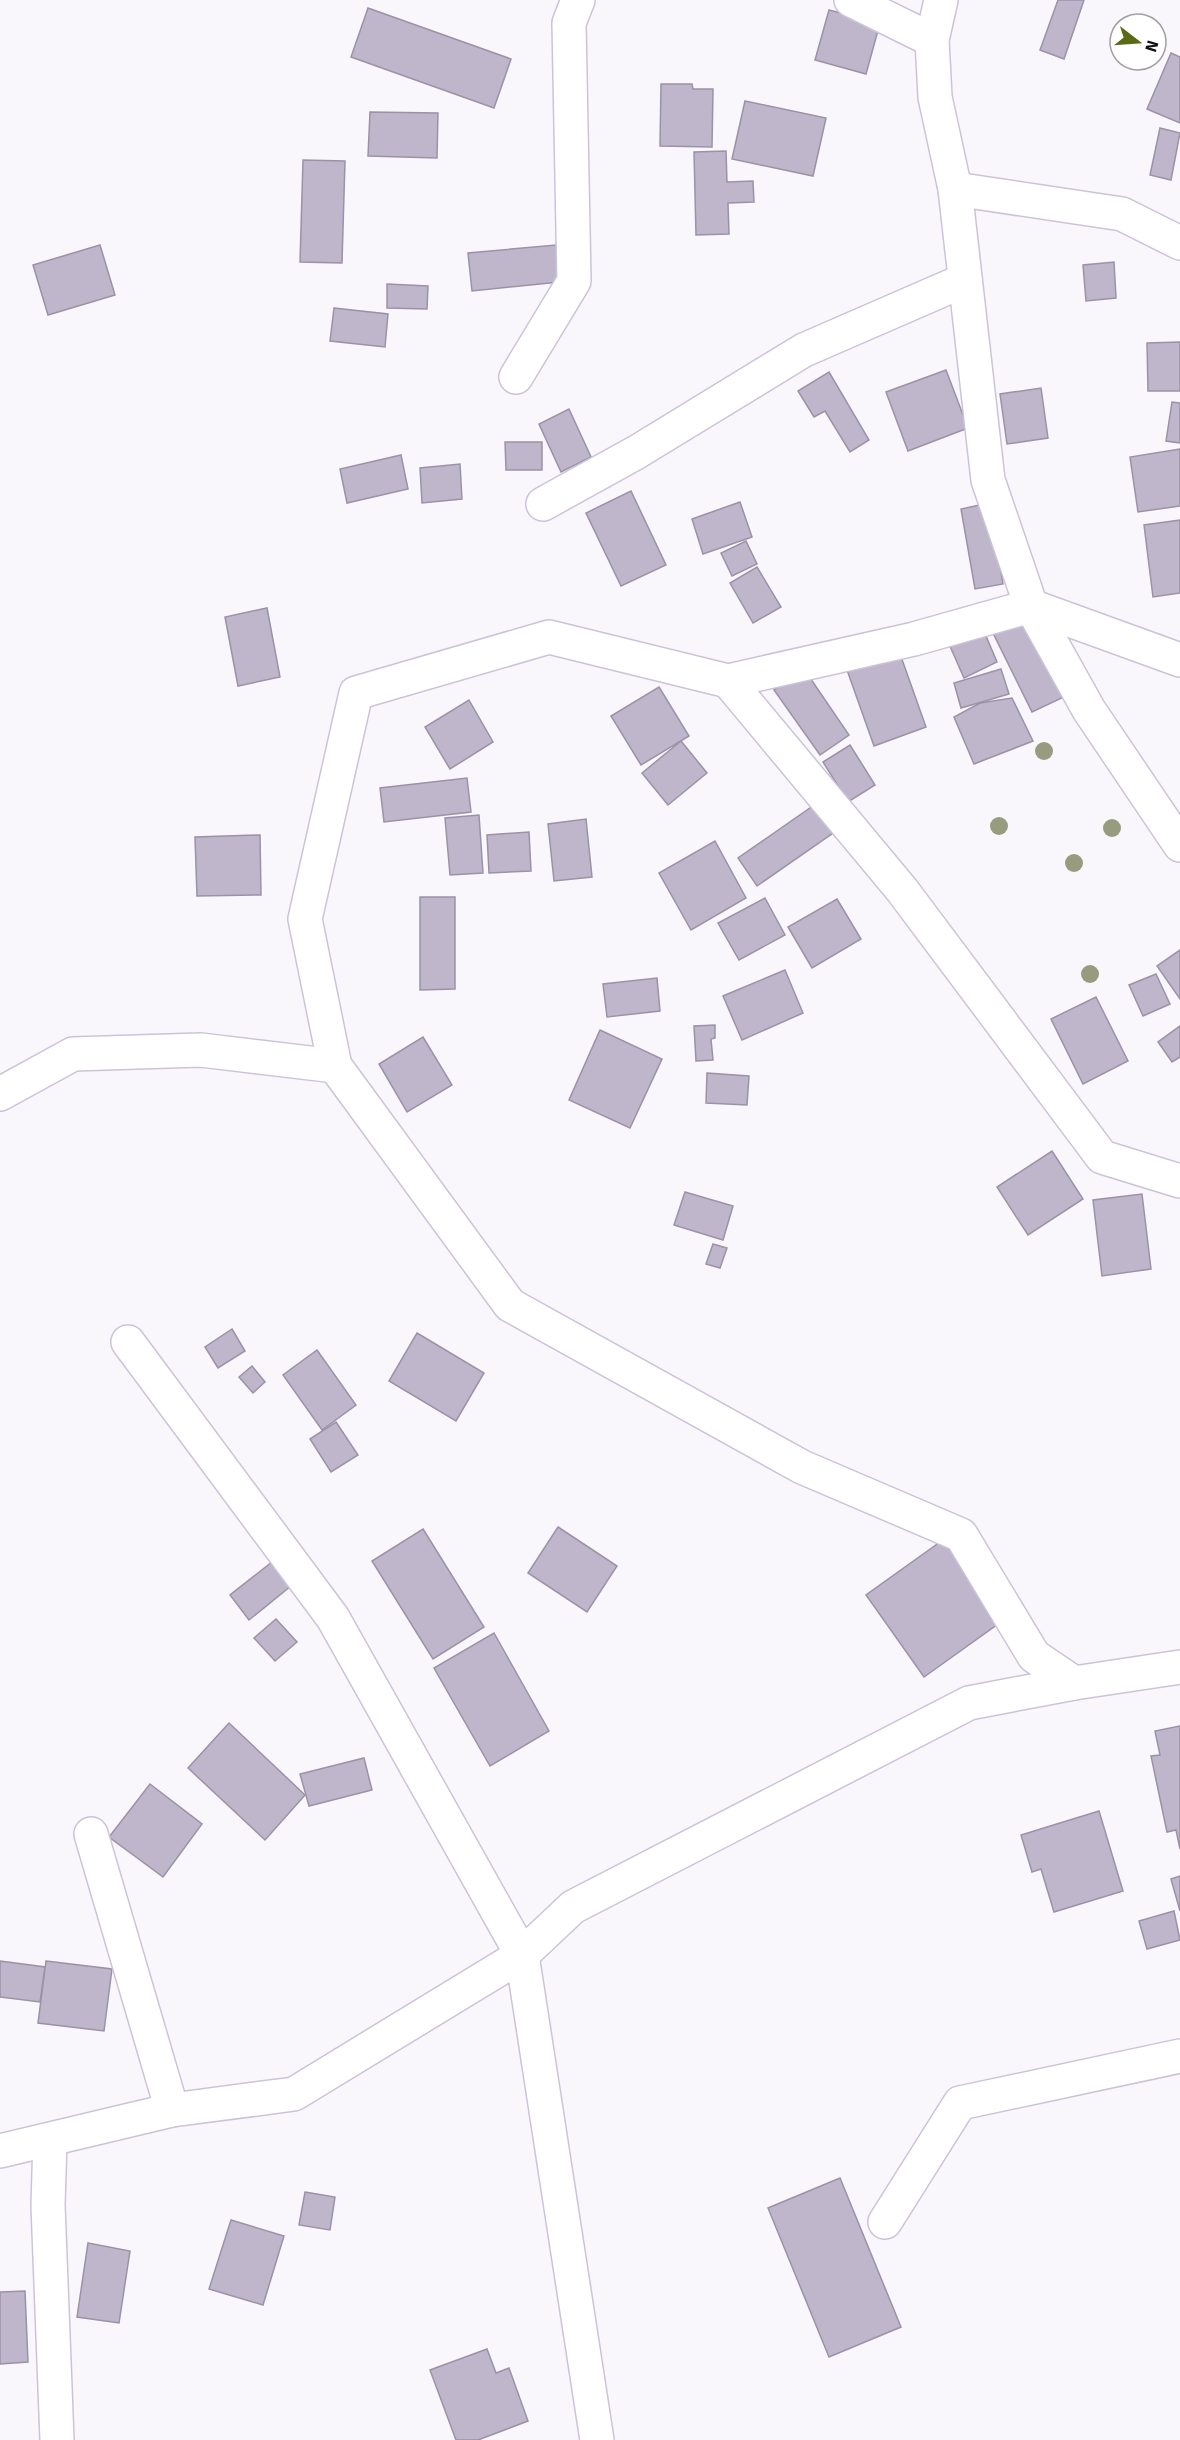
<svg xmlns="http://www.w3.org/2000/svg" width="1180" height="2440" font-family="Signika,sans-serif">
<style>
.building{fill:#c0b6cc;stroke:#9b92a7;stroke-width:1.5}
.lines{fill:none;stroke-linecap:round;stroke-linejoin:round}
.minor-casing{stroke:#cdc3d9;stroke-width:36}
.minor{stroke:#fff;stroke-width:33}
.tree{fill:#969c7d}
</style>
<rect width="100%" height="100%" fill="#f9f7fc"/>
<!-- building -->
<g class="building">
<polygon points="1058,0 1084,0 1064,59 1040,50"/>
<polygon points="368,8 511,59 494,108 351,57"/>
<polygon points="829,10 880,23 866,74 815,60"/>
<polygon points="1171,53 1180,57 1180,123 1147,109"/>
<polygon points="661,84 692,84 693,89 713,89 712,147 660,146"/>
<polygon points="745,101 826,118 813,176 732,159"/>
<polygon points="370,112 438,113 437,158 368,156"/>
<polygon points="1160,128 1180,133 1171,180 1150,175"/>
<polygon points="726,151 727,182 753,181 754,202 728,203 729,234 696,235 694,152"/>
<polygon points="303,160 345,161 342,263 300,262"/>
<polygon points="100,245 115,295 48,315 33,265"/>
<polygon points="556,245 559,282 472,291 468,253"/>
<polygon points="1114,262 1116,298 1086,301 1083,265"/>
<polygon points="387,284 428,286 427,309 387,308"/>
<polygon points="334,308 388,314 385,347 330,341"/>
<polygon points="1180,342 1180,391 1148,391 1147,343"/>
<polygon points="946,370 968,428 908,451 886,392"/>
<polygon points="829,372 869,440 850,452 825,411 814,417 798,391"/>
<polygon points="1041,388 1048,438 1007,444 1000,394"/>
<polygon points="1172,402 1180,403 1180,443 1166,441"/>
<polygon points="569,409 591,457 561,472 539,424"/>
<polygon points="505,442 542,442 542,470 506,470"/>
<polygon points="1180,449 1180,506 1138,512 1130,457"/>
<polygon points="401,455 408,489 347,503 340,469"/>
<polygon points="460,464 462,499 422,503 420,468"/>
<polygon points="631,491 666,565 621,586 586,513"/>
<polygon points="740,502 752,537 703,554 692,519"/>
<polygon points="989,503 1003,584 975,589 961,509"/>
<polygon points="1180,520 1180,593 1153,597 1144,525"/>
<polygon points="746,541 757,564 732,576 721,553"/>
<polygon points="757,567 781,607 753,623 730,583"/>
<polygon points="267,608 280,677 238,686 225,617"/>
<polygon points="1025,612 1066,696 1032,712 991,629"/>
<polygon points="983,629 997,662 964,678 949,644"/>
<polygon points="899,651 926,727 874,746 847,670"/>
<polygon points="804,669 849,735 820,755 774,690"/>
<polygon points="1001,669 1009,694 961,708 954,683"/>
<polygon points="659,687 689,736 641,765 611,716"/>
<polygon points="1012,698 1033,741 974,764 954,717 980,703"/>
<polygon points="469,700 493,742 450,769 425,727"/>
<polygon points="681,741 707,773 668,805 642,773"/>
<polygon points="850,745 875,785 848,802 823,762"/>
<polygon points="467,778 471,812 384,822 380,788"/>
<polygon points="817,803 836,831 757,886 738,858"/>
<polygon points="479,815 483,873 450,875 445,818"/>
<polygon points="586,819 592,877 554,881 548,824"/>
<polygon points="529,832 531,871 489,873 487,835"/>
<polygon points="260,835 261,895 197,896 195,837"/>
<polygon points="715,841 746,898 691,930 659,873"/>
<polygon points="420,897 455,897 455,989 420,990"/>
<polygon points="765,898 785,935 739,960 718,923"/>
<polygon points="837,899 861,939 812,968 788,927"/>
<polygon points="1180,950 1180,999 1157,966"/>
<polygon points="785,970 803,1013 742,1040 723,996"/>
<polygon points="1156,974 1170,1004 1143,1016 1129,985"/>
<polygon points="657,978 660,1011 607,1017 603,984"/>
<polygon points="1096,997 1128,1061 1083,1084 1051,1019"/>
<polygon points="715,1025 715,1038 711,1039 713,1060 696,1061 694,1026"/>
<polygon points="1180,1026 1180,1057 1172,1062 1158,1042"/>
<polygon points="600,1030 662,1059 630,1128 569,1100"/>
<polygon points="423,1037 452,1085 407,1112 379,1064"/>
<polygon points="707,1073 749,1076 747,1105 706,1103"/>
<polygon points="1052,1151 1083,1199 1028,1235 997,1187"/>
<polygon points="685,1192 733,1206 723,1240 674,1225"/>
<polygon points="1142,1194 1151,1269 1102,1276 1093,1200"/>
<polygon points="713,1244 727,1248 720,1268 706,1264"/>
<polygon points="232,1329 245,1351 218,1368 205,1347"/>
<polygon points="417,1333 484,1373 456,1421 389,1381"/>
<polygon points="317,1350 356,1405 322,1430 283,1375"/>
<polygon points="252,1366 265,1382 253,1393 239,1377"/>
<polygon points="336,1422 358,1455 331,1472 310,1439"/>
<polygon points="558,1527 617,1566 587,1612 528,1573"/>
<polygon points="423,1529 484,1627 433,1659 372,1561"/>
<polygon points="947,1537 1005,1619 924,1677 866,1595"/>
<polygon points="277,1558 296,1582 249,1620 230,1595"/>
<polygon points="276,1619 297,1642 275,1661 254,1638"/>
<polygon points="494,1633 549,1731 490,1766 434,1668"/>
<polygon points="229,1723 305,1795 265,1840 188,1768"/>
<polygon points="1180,1726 1180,1849 1176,1830 1167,1832 1151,1756 1160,1755 1155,1731"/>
<polygon points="364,1758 372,1790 309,1806 300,1774"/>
<polygon points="150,1784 202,1824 163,1877 109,1837"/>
<polygon points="1099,1811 1123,1891 1054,1912 1041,1869 1032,1872 1021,1835"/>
<polygon points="1180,1876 1180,1911 1171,1879"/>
<polygon points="1174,1911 1180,1940 1147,1949 1139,1921"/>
<polygon points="0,1961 45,1967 40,2002 0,1997"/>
<polygon points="46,1961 112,1969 104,2031 38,2023"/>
<polygon points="840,2178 901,2327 829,2357 768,2208"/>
<polygon points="305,2192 335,2197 330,2230 299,2225"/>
<polygon points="231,2220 284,2236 263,2305 209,2289"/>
<polygon points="88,2243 130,2251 119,2323 77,2317"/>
<polygon points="25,2291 28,2362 0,2364 0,2292"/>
<polygon points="487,2349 496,2373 509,2368 528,2421 478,2440 456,2440 430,2370"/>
</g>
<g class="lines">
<defs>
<g id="minor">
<polyline points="851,0 932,40"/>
<polyline points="941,0 932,40 935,97 955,189 988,480 1031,606 1089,710 1180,845"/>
<polyline points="955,189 1122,214 1180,243"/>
<polyline points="516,377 574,281 569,23 578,0"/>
<polyline points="543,504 637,452 804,350 965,280"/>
<polyline points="728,681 902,890 1102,1157 1180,1181"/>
<polyline points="335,1066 305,919 356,693 549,637 728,681 914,639 1031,606 1180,660"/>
<polyline points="0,1094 73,1054 201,1050 335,1066 510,1305 802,1467 961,1535 1034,1656 1074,1683"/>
<polyline points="128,1342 333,1618 522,1955 597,2440"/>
<polyline points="91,1834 172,2110"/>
<polyline points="50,2140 48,2205 57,2440"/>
<polyline points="0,2151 172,2110 294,2094 522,1955 573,1907 969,1703 1074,1683 1180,1667"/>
<polyline points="885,2222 960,2103 1180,2056"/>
</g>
</defs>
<!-- minor casing -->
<use href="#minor" class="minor-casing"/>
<!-- minor -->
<use href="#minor" class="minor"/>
</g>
<!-- trees -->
<g class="tree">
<circle cx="1044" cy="751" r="9"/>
<circle cx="999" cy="826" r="9"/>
<circle cx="1112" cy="828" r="9"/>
<circle cx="1074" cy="863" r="9"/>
<circle cx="1090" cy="974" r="9"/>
</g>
<!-- north arrow -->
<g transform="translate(1138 42) rotate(107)"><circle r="28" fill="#ffffff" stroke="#a19fa2" stroke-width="1.5"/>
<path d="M0-4.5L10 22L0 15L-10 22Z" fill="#5b6b15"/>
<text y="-9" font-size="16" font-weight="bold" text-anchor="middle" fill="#130f17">N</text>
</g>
</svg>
